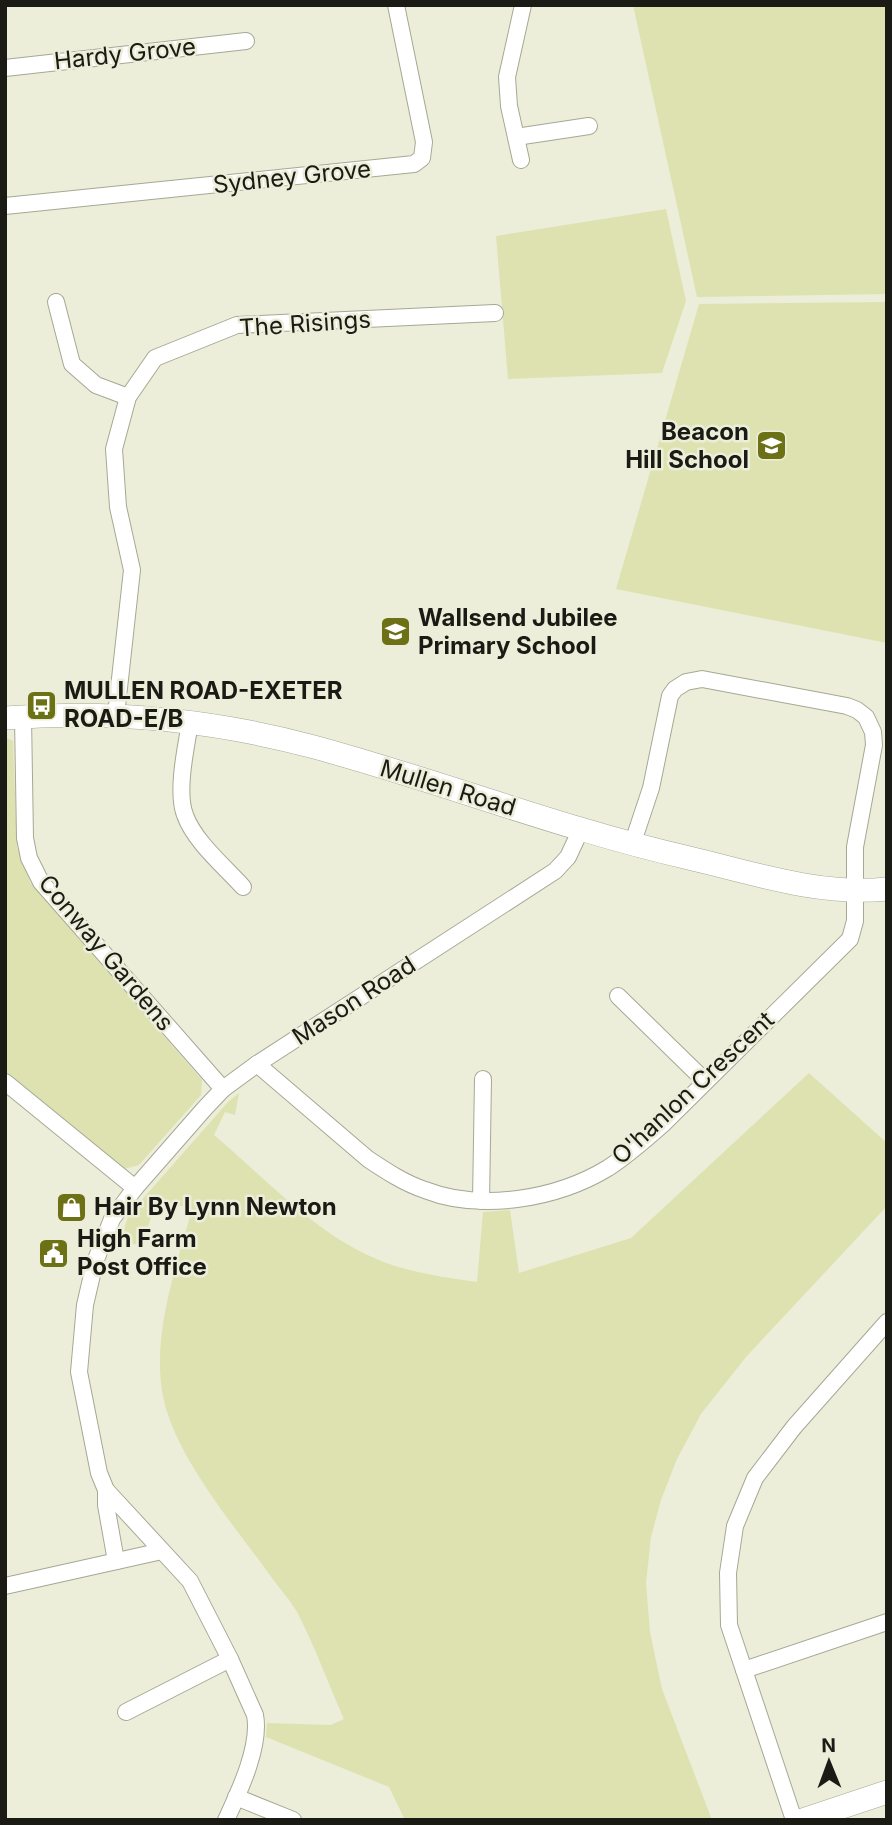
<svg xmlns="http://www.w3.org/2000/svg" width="892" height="1825" font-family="Inter,sans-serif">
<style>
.green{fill:#dee2b1}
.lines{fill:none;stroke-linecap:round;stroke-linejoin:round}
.street-casing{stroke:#a6a894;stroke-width:18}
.secondary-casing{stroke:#a6a894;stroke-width:24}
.street{stroke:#fff;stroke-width:16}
.secondary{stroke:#fff;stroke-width:23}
.labels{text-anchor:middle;stroke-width:5;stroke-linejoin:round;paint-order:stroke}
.street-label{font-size:24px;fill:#1a1b14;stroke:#eceed9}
.poi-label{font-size:24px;font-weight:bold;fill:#1a1b14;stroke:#eceed9;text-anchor:start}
</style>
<rect width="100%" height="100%" fill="#eceed9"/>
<!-- green -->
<g class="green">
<polygon points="633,5 887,5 887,294 697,297"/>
<polygon points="666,209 686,301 662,373 508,379 496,236"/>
<polygon points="887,302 887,643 616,589 699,304"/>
<polygon points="5,737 13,741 17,847 30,882 202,1080 201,1095 139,1165 124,1169 5,1071"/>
<path d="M809 1073 887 1143V1206L746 1357 701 1414 677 1459 661 1500 651 1537 646 1583 650 1632 662 1689 712 1820H405L389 1787 266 1737 267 1723 331 1725 344 1719C328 1684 315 1646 297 1612 290 1600 280 1589 272 1578 235 1526 172 1454 162 1391 153 1330 176 1268 192 1209L157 1199 146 1233 138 1245C119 1241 123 1224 132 1211L228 1102 239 1093 235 1115 225 1112 214 1135C264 1177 312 1230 372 1257 404 1272 442 1277 477 1282L483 1212 510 1210 519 1273 631 1238Z"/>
</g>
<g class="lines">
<defs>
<g id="street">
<polyline points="5,68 246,41"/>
<polyline points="516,137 589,126"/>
<polyline points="521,160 509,106 507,77 523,5"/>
<polyline points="5,206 414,164 422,158 424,142 396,5"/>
<polyline points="56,302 72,364 96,385 128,397"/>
<polyline points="116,715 132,570 118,507 114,449 128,397 155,358 237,325 495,313"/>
<polyline points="23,717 25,838 29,858 41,882 223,1089"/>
<path d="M190 723C186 747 176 792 185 815 194 841 225 867 243 887"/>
<polyline points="618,996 705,1081"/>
<path d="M257 1064 368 1159C386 1171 404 1183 425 1190 481 1212 557 1199 608 1168 628 1155 645 1140 663 1124L850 939 855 921V847L874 745 873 732 866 717 857 710 847 706 702 679 686 682 675 689 670 696 651 788 632 845"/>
<polyline points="5,1082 135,1188"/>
<polyline points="481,1201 483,1079"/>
<polyline points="106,1490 106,1505 116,1561"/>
<polyline points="5,1586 162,1551"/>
<polyline points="744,1670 887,1622"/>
<polyline points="126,1712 230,1659"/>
<polyline points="236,1797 293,1820"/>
<path d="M226 1820C239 1792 261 1746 255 1715L230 1659 190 1581 106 1490 99 1473 79 1372 85 1305 95 1262 112 1219 135 1188 205 1108 223 1089 257 1064 555 871 568 857 581 829"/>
<polyline points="794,1820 729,1625 728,1573 735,1526 755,1478 794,1427 887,1322"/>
</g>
<g id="secondary">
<path d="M5 718C109 710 214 720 314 747 440 781 562 829 689 858 753 873 820 896 887 889"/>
<polyline points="803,1820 887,1792"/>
</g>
</defs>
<!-- street casing -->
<use href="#street" class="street-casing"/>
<!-- secondary casing -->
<use href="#secondary" class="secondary-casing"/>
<!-- street -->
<use href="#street" class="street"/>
<!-- secondary -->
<use href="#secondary" class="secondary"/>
</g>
<!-- icons -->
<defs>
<symbol id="school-square" viewBox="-11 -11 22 22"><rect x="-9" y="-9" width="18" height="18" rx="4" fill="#6d7116" stroke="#eceed9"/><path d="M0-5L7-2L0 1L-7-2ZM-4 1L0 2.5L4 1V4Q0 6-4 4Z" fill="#fff"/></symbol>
<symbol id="bus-square" viewBox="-11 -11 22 22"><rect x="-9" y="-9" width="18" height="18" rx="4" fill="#6d7116" stroke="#eceed9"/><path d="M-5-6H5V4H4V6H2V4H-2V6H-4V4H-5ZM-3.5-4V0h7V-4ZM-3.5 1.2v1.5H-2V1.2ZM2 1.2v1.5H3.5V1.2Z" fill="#fff"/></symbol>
<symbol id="shop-square" viewBox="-11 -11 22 22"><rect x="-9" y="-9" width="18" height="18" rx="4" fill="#6d7116" stroke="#eceed9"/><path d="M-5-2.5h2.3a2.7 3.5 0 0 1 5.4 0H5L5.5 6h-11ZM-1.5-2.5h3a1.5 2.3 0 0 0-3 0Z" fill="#fff"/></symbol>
<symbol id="civic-square" viewBox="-11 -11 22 22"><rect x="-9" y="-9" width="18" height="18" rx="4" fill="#6d7116" stroke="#eceed9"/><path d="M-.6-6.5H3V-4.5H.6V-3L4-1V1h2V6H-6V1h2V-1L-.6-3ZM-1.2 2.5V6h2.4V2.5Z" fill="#fff"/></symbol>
</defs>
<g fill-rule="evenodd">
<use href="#school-square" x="754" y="428" width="35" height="35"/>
<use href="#school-square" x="378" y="614" width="35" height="35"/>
<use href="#bus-square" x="24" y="688" width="35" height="35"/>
<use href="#shop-square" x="54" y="1190" width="35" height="35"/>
<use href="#civic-square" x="36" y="1236" width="35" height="35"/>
</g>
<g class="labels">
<!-- street labels -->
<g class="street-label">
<text transform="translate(125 54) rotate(-6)" y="8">Hardy Grove</text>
<text transform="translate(292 177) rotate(-6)" y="8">Sydney Grove</text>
<text transform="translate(305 324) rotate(-4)" y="8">The Risings</text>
<text transform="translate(448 788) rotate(17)" y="8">Mullen Road</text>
<text transform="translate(106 953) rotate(50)" y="8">Conway Gardens</text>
<text transform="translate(354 1001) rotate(-33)" y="8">Mason Road</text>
<text transform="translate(693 1088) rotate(-43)" y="8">O'hanlon Crescent</text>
</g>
<!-- poi labels -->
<g class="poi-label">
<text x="749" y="440" text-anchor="end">Beacon<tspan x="749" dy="28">Hill School</tspan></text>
<text x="418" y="626">Wallsend Jubilee<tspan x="418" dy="28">Primary School</tspan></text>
<text x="64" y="699">MULLEN ROAD-EXETER<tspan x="64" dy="28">ROAD-E/B</tspan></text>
<text x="94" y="1215">Hair By Lynn Newton</text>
<text x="77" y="1247">High Farm<tspan x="77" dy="28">Post Office</tspan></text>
</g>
</g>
<!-- border -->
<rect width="892" height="1825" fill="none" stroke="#1a1b14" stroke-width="14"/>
<!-- north arrow -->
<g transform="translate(829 1762) rotate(359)" stroke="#eceed9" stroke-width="5" paint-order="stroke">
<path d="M0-5L12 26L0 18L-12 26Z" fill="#1a1b14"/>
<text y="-10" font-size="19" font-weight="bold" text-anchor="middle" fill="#1a1b14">N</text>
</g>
</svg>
